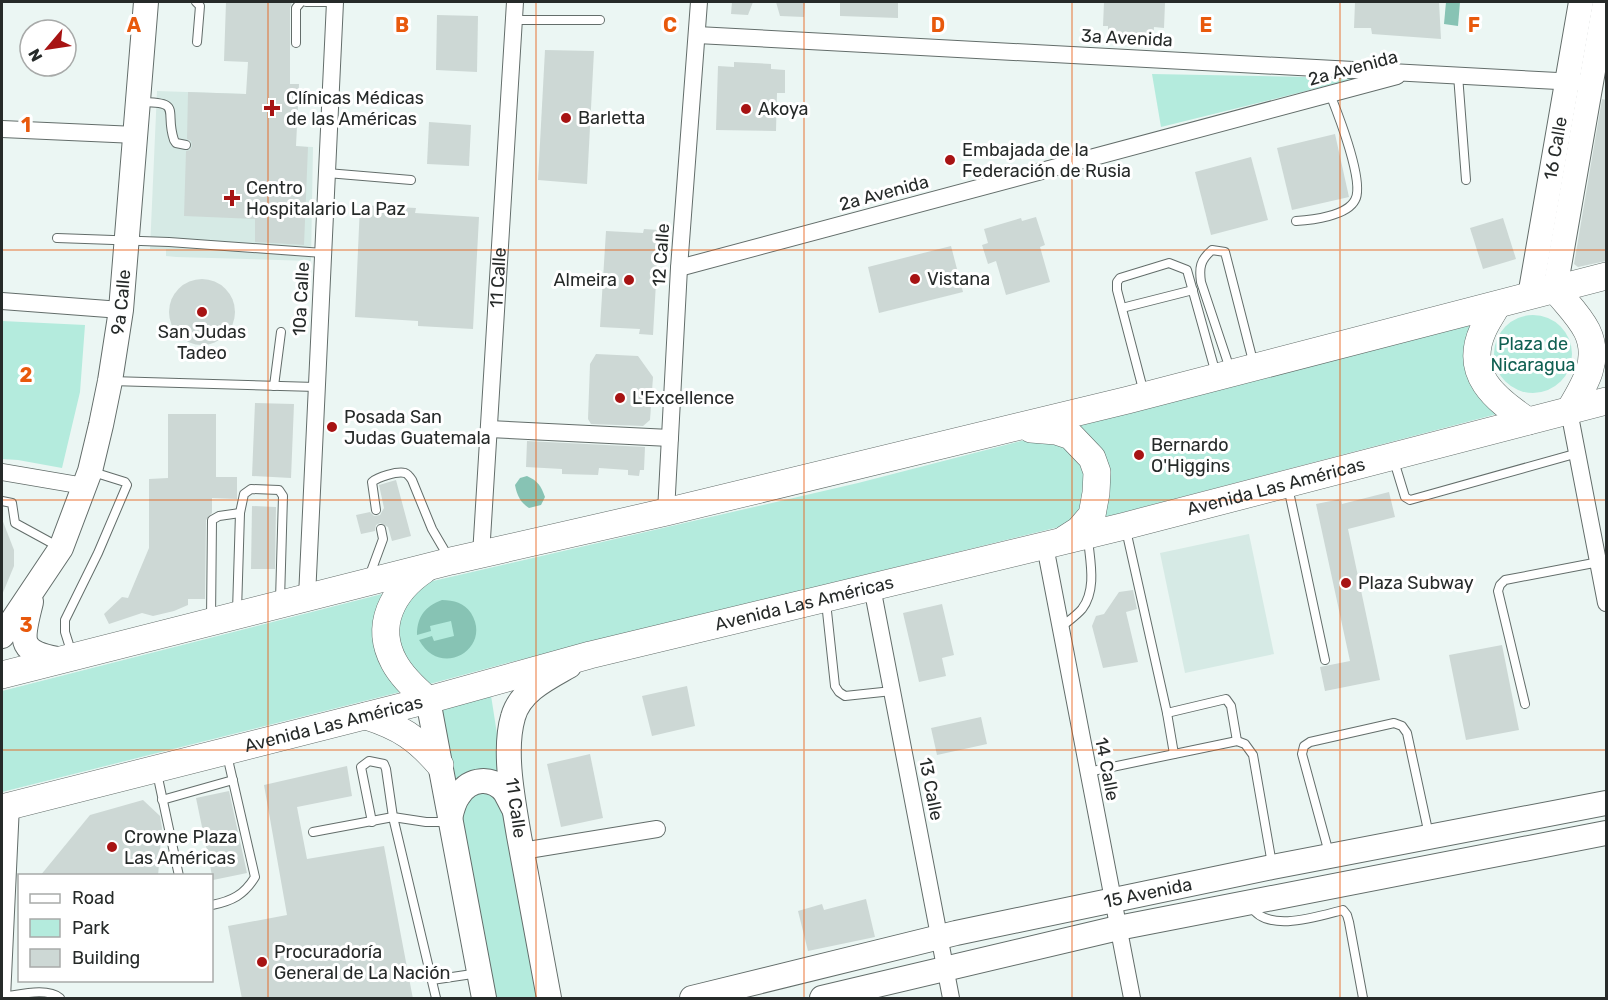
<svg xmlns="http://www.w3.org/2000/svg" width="1608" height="1000" font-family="Rubik,sans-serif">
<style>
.built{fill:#d6eae5}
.green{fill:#b4ebdd}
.water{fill:#87c3b4}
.building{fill:#cdd8d5}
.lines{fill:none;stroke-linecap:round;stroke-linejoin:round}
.lane-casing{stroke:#636d6a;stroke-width:10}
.street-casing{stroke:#636d6a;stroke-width:18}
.secondary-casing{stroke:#636d6a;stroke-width:26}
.primary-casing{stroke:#636d6a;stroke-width:28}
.lane{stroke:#fff;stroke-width:8}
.street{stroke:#fff;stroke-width:16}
.secondary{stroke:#fff;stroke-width:24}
.primary{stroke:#fff;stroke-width:27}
.grid{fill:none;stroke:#e8590c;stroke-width:1.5;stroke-opacity:0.55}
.poi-dot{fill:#a71313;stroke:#fff;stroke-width:2}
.labels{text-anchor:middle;stroke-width:6;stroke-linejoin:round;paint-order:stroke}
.street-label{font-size:18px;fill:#262a29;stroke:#fff}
.poi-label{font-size:18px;fill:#262a29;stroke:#fff;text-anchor:start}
.park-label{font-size:18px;fill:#106052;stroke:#fff}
.grid-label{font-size:20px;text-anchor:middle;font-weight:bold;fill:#e8590c;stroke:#fff;stroke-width:6;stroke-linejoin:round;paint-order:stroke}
</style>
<rect width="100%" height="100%" fill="#ebf6f3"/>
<!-- built -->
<g class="built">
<polygon points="157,91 245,94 243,144 313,147 311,261 176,257 166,256 166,249 150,249"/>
<polygon points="1249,534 1274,654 1185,673 1160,553"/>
</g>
<!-- green -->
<g class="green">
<polygon points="1152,74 1358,78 1161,127"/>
<circle cx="1533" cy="354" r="39"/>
<polygon points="1478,320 1497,414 1098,519 1101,494 1067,429"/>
<polygon points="2,321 85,325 80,392 62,468 18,460 2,459"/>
<polygon points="1048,434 1087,461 1079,522 507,663 426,685 402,656 397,621 420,584 858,483"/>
<polygon points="386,593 404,691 2,792 2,691"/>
<polygon points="490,689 504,779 451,784 434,705"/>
<polygon points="480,788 502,799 544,998 492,998 460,805"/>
</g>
<!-- water -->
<g class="water">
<polygon points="1446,2 1460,2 1458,26 1444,24"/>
<path d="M527 476C538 481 541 486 545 497L541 505 529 508C521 503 517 496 515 485L520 478Z"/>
<path d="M442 600C454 600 464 603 471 613 493 648 441 680 419 640L432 636 434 641 454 636 451 621 430 626 431 631 417 635C417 617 425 606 442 600Z"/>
</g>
<!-- building -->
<g class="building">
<polygon points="226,2 292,2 290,8 290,84 299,84 296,146 308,147 304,245 255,242 255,219 184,216 186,151 190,150 192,146 191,141 187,139 188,92 246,94 248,62 224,61"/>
<polygon points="732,2 753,2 748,15 731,14"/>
<polygon points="776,2 805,2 804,17 780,16"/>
<polygon points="840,2 898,2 898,18 840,16"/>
<polygon points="1104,2 1165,3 1164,28 1154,27 1153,38 1108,34 1108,26 1103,26"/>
<polygon points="1355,2 1439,2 1441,39 1372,34 1371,28 1354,28"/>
<polygon points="437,15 478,16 477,72 436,70"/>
<polygon points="545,50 594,51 587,184 538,180"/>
<polygon points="734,62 771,64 771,69 785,70 785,93 777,93 776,131 716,130 718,66 734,67"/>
<polygon points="1602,99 1606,100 1606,261 1578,267 1574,264"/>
<polygon points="429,122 471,125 469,166 427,164"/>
<polygon points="1335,134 1349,197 1292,210 1277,148"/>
<polygon points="1251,157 1268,220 1211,235 1195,172"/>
<polygon points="360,205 416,208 415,213 479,217 473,329 418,326 418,321 355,317"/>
<polygon points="1036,217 1045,245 1040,247 1050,282 1006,295 996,261 988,264 982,245 988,243 984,229 1021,218 1022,221"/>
<polygon points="1503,218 1516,259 1483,269 1470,228"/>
<polygon points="644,229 659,230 653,335 639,334 640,329 600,327 606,231 643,233"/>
<polygon points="951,246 963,292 879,313 868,267"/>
<circle cx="202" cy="312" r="33"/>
<polygon points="596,354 638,356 653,377 650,420 643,426 591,424 588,419 590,364"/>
<polygon points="255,403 294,404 291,478 252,476"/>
<polygon points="168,414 216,414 216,477 237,477 237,499 212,498 212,513 206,520 205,599 188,599 188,605 174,611 153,616 142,613 109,624 104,614 122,597 128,598 149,548 149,479 168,478"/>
<polygon points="527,441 645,447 644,470 640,470 639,476 628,475 628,470 599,468 598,475 562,474 562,469 526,467"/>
<polygon points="396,480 411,536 392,541 388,527 380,523 376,525 375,531 361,534 356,515 370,512 374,516 380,515 384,508 379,485"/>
<polygon points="1389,492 1395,517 1348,529 1380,680 1325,691 1320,667 1350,661 1316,504 1341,499 1342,504"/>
<polygon points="252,506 276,507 275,569 251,569"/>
<polygon points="2,519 14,550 14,566 2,595"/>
<polygon points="1133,590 1137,609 1126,612 1138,662 1103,668 1092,626 1096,616 1104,614 1119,592"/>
<polygon points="942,604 954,655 942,658 946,676 919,682 903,613"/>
<polygon points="1502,645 1519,730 1466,740 1449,655"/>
<polygon points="687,686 695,726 652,736 642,696"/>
<polygon points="981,717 987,744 937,755 931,728"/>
<polygon points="590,754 603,818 561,827 547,764"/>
<polygon points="347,766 352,796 297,807 307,859 384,846 413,999 242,999 228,926 287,915 264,785"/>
<polygon points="229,791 247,873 213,880 196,798"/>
<polygon points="143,800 160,816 162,828 158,876 40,876 90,815"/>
<polygon points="866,899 875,937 808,951 798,911 822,904 824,910"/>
</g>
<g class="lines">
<defs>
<g id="lane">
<polyline points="196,2 200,6 197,42"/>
<polyline points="306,2 335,2"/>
<polyline points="514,20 600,20"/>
<polyline points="296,43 296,8 301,2"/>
<polyline points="1458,75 1466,180"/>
<path d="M139 102C184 102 164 110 174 140L176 143 186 145"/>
<polyline points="327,173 411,180"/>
<path d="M1296 221C1312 220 1347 216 1355 200 1365 183 1338 114 1330 94"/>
<polyline points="57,238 169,242 323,253"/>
<polyline points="1122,308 1193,290"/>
<path d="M1230 369 1201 282C1199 268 1200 260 1212 250L1225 252 1254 365"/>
<polyline points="111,381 316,387"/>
<polyline points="274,386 281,332"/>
<polyline points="1144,393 1117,290 1117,282 1120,278 1169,263 1187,270 1216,374"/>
<polyline points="1394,461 1405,497 1410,500 1578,453"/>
<polyline points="1288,487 1325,660"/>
<polyline points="2,501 12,503 15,523 59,547"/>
<path d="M376 510 372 482C378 477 397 471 405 473 408 474 410 477 412 480L432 529 449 558"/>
<polyline points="1126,530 1167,713 1226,699 1231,706 1237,741"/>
<polyline points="369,577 383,539 381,529"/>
<polyline points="826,602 835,686 839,692 845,696 892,691"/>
<polyline points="237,611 240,513 244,494 251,489 279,490 283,496 280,600"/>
<polyline points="211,619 212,520 219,516 240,513"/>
<path d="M1060 628C1067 622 1076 616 1082 609 1097 589 1090 561 1088 539"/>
<polyline points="72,654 65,632 65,620 98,553 127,485 125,482 93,472"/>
<polyline points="1525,704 1498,591 1500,585 1505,580 1599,562"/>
<polyline points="1167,713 1174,754"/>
<polyline points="1088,772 1237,741 1245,744 1253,755 1272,864"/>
<polyline points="157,773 179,876"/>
<polyline points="162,800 233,780"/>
<polyline points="372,822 361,767 369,761 384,764 386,769 393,817 436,998"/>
<polyline points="313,832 393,817 426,822 448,822"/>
<polyline points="1329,853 1302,754 1304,746 1310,742 1394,723 1402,726 1407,733 1429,835"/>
<path d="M212 905C232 901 244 895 255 877L227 755"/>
<path d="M1251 906C1266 934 1319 916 1343 910L1347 915 1349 922 1363 998"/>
<polyline points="432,980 479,973"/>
<path d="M2 997C19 995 47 987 60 998"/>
</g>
<g id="street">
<polyline points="697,35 1577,82"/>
<polyline points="2,129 136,135"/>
<polyline points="679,268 1397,76"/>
<polyline points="2,301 121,310"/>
<polyline points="1569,411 1606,603"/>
<polyline points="489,429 670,438"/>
<polyline points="2,472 84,486"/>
<polyline points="666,512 679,268 699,2"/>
<polyline points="1045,546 1132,998"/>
<path id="s1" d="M481 555 515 2"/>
<polyline points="872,587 951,998"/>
<polyline points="307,597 335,2"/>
<polyline points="522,851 657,829"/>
<polyline points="2,998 11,805"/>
</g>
<g id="secondary">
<polyline points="1555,289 1605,2"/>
<path id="s2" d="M1530 296 1581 2"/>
<path d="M31 602C22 640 15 652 62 660"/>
<path id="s3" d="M2 636 61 548 90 471 101 425 110 381 121 310 146 2"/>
<polyline points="428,700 484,998"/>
<path d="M450 818C452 810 454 801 459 795 470 778 492 776 505 792 508 797 511 804 514 809"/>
<path d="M549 998C539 944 529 890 519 836 513 800 503 751 513 717 520 691 548 678 569 666"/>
<path id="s4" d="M692 998 956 933 1272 867 1606 803"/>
<polyline points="822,998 1118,928 1606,833"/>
</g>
<g id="primary">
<path d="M1555 289C1565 302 1579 315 1587 331 1601 360 1584 386 1569 411"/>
<path d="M1497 305C1493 313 1487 321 1483 330 1463 374 1495 399 1528 421"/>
<polyline points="1031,429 1056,431 1071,436 1092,458 1097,472 1096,493 1092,515 1079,530 1065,539"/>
<path d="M424 570C393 591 374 625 394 662 402 677 415 689 428 700"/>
<polyline points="2,675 451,561 666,512 1128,400 1606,276"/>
<path d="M366 716C400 727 417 738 440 765"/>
<path id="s5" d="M2 808 428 700 590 655 1125 526 1606 401"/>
</g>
</defs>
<!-- lane casing -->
<use href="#lane" class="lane-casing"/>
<!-- street casing -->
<use href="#street" class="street-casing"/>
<!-- secondary casing -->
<use href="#secondary" class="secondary-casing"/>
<!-- primary casing -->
<use href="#primary" class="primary-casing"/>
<!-- lane -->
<use href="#lane" class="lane"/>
<!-- street -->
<use href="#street" class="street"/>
<!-- secondary -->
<use href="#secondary" class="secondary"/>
<!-- primary -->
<use href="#primary" class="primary"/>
</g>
<!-- grid -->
<path class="grid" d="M268 2V998M536 2V998M804 2V998M1072 2V998M1340 2V998M2 250H1606M2 500H1606M2 750H1606"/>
<!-- markers -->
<g class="poi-dot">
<path d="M269 99h6v6h6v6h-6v6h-6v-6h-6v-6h6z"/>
<circle cx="746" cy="109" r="6"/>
<circle cx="566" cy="118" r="6"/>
<circle cx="950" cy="160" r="6"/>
<path d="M229 189h6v6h6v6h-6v6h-6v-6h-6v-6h6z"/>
<circle cx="915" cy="279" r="6"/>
<circle cx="629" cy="280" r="6"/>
<circle cx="202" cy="312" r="6"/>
<circle cx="620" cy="398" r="6"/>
<circle cx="332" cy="427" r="6"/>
<circle cx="1139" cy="455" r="6"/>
<circle cx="1346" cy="583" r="6"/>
<circle cx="112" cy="847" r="6"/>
<circle cx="262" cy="962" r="6"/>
</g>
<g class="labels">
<!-- street labels -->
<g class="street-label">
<text transform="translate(1127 38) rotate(3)" y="6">3a Avenida</text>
<text transform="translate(1353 68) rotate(-15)" y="6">2a Avenida</text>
<text dy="6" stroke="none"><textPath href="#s2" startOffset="150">16 Calle</textPath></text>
<text transform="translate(884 193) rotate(-15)" y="6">2a Avenida</text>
<text transform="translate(661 255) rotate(-86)" y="6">12 Calle</text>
<text dy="6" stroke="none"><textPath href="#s1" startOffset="278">11 Calle</textPath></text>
<text transform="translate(301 299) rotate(-87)" y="6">10a Calle</text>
<text dy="6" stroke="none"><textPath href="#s3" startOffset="360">9a Calle</textPath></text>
<text dy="6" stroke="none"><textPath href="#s5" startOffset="1314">Avenida Las Américas</textPath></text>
<text dy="6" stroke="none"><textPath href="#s5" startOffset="828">Avenida Las Américas</textPath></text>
<text dy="6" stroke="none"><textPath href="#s5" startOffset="342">Avenida Las Américas</textPath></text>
<text transform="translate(1107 769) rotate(79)" y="6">14 Calle</text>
<text transform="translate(931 789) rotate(79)" y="6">13 Calle</text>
<text transform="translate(516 808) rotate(82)" y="6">11 Calle</text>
<text dy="6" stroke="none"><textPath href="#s4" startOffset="468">15 Avenida</textPath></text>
</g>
<!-- poi labels -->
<g class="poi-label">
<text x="286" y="104">Clínicas Médicas<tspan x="286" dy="21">de las Américas</tspan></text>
<text x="758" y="115">Akoya</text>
<text x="578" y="124">Barletta</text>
<text x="962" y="156">Embajada de la<tspan x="962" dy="21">Federación de Rusia</tspan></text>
<text x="246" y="194">Centro<tspan x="246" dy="21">Hospitalario La Paz</tspan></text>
<text x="927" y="285">Vistana</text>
<text x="617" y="286" text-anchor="end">Almeira</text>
<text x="202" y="338" text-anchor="middle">San Judas<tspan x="202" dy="21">Tadeo</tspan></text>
<text x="632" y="404">L'Excellence</text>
<text x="344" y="423">Posada San<tspan x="344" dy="21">Judas Guatemala</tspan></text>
<text x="1151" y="451">Bernardo<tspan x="1151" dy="21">O'Higgins</tspan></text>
<text x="1358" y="589">Plaza Subway</text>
<text x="124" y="843">Crowne Plaza<tspan x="124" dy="21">Las Américas</tspan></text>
<text x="274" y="958">Procuradoría<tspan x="274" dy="21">General de La Nación</tspan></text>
</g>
<!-- park labels -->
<g class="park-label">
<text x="1533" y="350">Plaza de<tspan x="1533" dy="21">Nicaragua</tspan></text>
</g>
</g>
<g class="grid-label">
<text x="134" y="32">A</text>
<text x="402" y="32">B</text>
<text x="670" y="32">C</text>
<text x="938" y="32">D</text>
<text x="1206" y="32">E</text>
<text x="1474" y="32">F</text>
<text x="26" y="132">1</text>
<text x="26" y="382">2</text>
<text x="26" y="632">3</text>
</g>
<!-- border -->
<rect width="1608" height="1000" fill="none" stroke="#262a29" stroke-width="6"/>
<!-- legend -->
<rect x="18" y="874" width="195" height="108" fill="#ffffff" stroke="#a8aaa9" stroke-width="1.5"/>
<rect x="30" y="894" width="30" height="9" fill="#ffffff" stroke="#a8aaa9" stroke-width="1.5"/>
<text x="72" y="904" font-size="18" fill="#262a29">Road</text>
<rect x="30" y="919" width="30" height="18" fill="#b4ebdd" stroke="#a8aaa9" stroke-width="1.5"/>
<text x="72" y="934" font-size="18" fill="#262a29">Park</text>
<rect x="30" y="949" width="30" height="18" fill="#cdd8d5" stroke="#a8aaa9" stroke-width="1.5"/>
<text x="72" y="964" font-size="18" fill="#262a29">Building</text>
<!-- north arrow -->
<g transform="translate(48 48) rotate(241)"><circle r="28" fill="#ffffff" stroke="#a8aaa9" stroke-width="1.5"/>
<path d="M0-4.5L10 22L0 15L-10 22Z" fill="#a71313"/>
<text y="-9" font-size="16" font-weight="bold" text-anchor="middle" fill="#262a29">N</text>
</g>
</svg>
